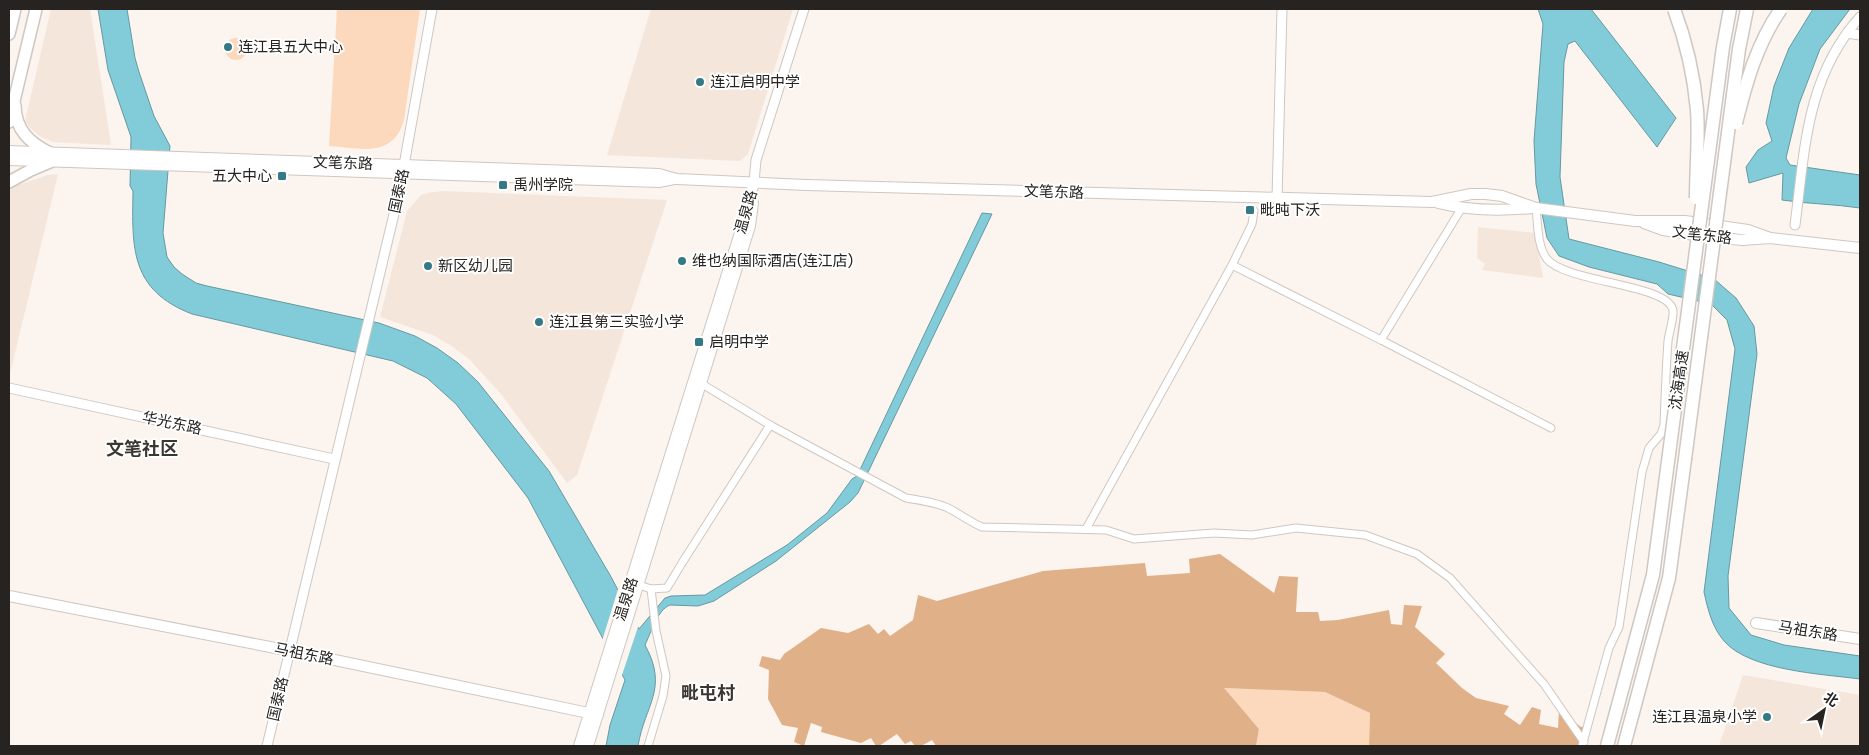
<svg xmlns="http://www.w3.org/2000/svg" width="1869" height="755" font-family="'DM Sans','Noto Sans SC',sans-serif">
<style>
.built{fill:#f5e6db}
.green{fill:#fcd9bd}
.forest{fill:#e0b089}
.water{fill:#81ccd8;stroke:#6699a1}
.pier{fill:#fcf4ee}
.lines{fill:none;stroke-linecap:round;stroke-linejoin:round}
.minor-casing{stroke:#cfc7c1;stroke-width:9}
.tertiary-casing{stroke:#cfc7c1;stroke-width:11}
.secondary-casing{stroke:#cfc7c1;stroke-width:12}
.primary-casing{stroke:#cfc7c1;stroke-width:14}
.motorway-casing{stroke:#cfc7c1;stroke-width:15}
.minor{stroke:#fff;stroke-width:7}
.tertiary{stroke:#fff;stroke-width:9}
.secondary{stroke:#fff;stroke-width:10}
.primary{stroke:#fff;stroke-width:11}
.motorway{stroke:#fff;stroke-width:12}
.motorway-bridge-casing{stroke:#cfc7c1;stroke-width:15;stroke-linecap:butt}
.motorway-bridge{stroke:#fff;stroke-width:12}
.poi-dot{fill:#337a84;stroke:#fff;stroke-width:2}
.labels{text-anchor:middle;stroke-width:4;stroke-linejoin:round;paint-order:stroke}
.poi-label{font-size:15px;fill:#262320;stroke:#fff;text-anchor:start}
.street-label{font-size:15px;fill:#262320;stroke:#fff}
.quarter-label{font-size:18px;font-weight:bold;fill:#3c3631;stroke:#fff}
</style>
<rect width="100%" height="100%" fill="#fcf4ee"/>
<!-- built -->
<g class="built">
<polygon points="51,9 90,9 111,145 53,142 41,137 31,129 25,121"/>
<polygon points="651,9 793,9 748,154 740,161 607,155"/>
<polygon points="58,174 9,378 9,188 48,175"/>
<polygon points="442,191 667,200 577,475 567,483 501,394 470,360 453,347 433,335 380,317 407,211 421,195 427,193"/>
<polygon points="1478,227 1535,233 1543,278 1482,270 1485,264 1477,258"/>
<polygon points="1743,675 1860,695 1860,746 1719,746"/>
</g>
<!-- green -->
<g class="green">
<path d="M337 9H420L404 120C393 159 360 148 329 146Z"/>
<circle cx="236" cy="49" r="11"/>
<polygon points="1223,688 1325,692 1370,713 1369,746 1256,746 1259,729"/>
</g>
<!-- forest -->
<polygon class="forest" points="1220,554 1274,593 1279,576 1298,577 1296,612 1318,612 1320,621 1338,620 1389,610 1391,624 1402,625 1404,605 1422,606 1415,627 1445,654 1436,663 1462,688 1476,698 1509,706 1504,714 1520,725 1532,707 1541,710 1539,724 1558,728 1559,710 1581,727 1586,726 1578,746 1369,746 1370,713 1325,692 1224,688 1259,729 1256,746 936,746 932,740 921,746 915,746 911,741 905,744 897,734 879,746 876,746 871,738 861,743 821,732 822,727 811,723 804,746 794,742 798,728 782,725 768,699 769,670 759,666 762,656 780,660 784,654 821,628 848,633 869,624 878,634 884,629 890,636 913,620 918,595 937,601 1043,571 1145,563 1147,576 1190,573 1189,559"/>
<!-- water -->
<g class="water">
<path d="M98 9H127L135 58 139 72 154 116 170 146 163 233 167 257 174 267 182 274 196 283 207 286 379 323 415 336 437 348 458 363 478 382 549 471 610 575 639 629 665 598 671 596 705 595 787 545 827 513 852 479 857 476 982 213 992 214 858 493 850 502 776 561 714 601 698 606 670 605C657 610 651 633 645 645 669 689 645 704 638 746H606L610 725 625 680 528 498 456 404 427 378 393 361 192 314C130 290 132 248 133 191L130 186 131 137 108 70Z"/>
<path d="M1538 9H1591L1676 118 1657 147 1575 41 1568 44 1564 62 1560 177 1569 239 1659 262 1714 279 1736 298 1754 326 1757 354 1728 576 1729 608 1751 635 1784 645 1860 656V679C1823 674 1750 671 1724 641 1712 627 1708 610 1704 592L1735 349 1727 320 1711 304 1668 294 1657 284 1589 267 1559 256 1547 238 1536 184 1534 141 1543 24Z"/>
<path d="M1813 9H1850L1820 49 1799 104 1786 158 1790 165 1860 175V208C1834 204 1808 204 1782 200L1783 173 1749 183 1746 167 1758 150 1772 141 1766 123 1774 86 1789 48Z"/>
</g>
<!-- pier -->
<polygon class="pier" points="619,586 639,624 621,678 602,641"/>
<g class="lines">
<defs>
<g id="minor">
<path d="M1536 208C1538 224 1537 246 1547 259 1566 283 1671 284 1673 311 1674 317 1669 333 1668 341 1666 369 1665 397 1664 425L1661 434 1649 448 1642 472 1619 627 1609 648 1582 746"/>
<polyline points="1461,209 1381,340 1551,428"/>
<polyline points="1232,265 1381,340"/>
<path d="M702 384 770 425 906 498C920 500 935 502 948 508 960 514 970 522 982 527L1106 530 1134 539 1214 533 1252 535 1296 528 1365 535 1417 554 1450 578 1544 684 1584 742"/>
<polyline points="1086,529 1232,265 1252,224 1254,211"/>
<polyline points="639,585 651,589 667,588 682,563 770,425"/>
<polyline points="648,746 663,696 666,676 656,631 651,589"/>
</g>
<g id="tertiary">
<polyline points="1847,33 1860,35"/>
<polyline points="754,182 756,160 804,9"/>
<polyline points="1277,198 1282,9"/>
<path d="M1795 225C1805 149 1806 77 1860 17"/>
<polyline points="9,388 334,459"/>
<polyline points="267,746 399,193 432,9"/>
</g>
<g id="secondary">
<polyline points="9,151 659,174 677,179 806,185 1432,202 1471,194 1486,194 1502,196 1536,208 1635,221 1685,221 1748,230 1770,238"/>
<polyline points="9,160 659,182 674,179"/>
<path d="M1438 203C1470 211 1500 211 1532 208"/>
<polyline points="1644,223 1663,230 1702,236 1742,240 1770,238 1860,248"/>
<polyline points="9,596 306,654 598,715"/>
<polyline points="1756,623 1860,639"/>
<polyline points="579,746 744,220 754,182"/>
<polyline points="588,746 750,226 753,203"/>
</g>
<g id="primary">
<polyline points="9,34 15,9"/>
<path d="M15 105C15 130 30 143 50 153"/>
<polyline points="9,122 36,9"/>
<polyline points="9,182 31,170 50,162"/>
</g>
<g id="motorway">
<polyline points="1607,746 1653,575 1669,454"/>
<polyline points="1624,746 1669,578 1685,459"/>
</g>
</defs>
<!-- minor casing -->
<use href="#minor" class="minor-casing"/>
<!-- tertiary casing -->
<use href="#tertiary" class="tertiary-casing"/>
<!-- secondary casing -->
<use href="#secondary" class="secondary-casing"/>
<!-- primary casing -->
<use href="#primary" class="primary-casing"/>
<!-- motorway casing -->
<use href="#motorway" class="motorway-casing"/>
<!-- minor -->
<use href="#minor" class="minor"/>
<!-- tertiary -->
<use href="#tertiary" class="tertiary"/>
<!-- secondary -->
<use href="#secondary" class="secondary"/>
<!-- primary -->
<use href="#primary" class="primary"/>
<!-- motorway -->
<use href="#motorway" class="motorway"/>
<defs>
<g id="motorway-bridge">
<path d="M1674 9C1686 41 1694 76 1697 110 1699 139 1696 169 1696 198"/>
<path d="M1736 123C1746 83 1757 43 1781 9"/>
<polyline points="1669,454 1723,47 1730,9"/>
<polyline points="1685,459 1739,49 1747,9"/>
</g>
</defs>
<!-- motorway-bridge casing -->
<use href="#motorway-bridge" class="motorway-bridge-casing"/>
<!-- motorway-bridge -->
<use href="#motorway-bridge" class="motorway-bridge"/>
</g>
<!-- markers -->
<g class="poi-dot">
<circle cx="228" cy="47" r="5"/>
<circle cx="700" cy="82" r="5"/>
<rect x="277" y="171" width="10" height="10" rx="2.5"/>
<rect x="498" y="180" width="10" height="10" rx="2.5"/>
<rect x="1245" y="205" width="10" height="10" rx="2.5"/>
<circle cx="682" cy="261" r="5"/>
<circle cx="428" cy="266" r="5"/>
<circle cx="539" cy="322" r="5"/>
<rect x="694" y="337" width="10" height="10" rx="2.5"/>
<circle cx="1767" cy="717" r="5"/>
</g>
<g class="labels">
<!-- poi labels -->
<g class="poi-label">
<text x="238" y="52">连江县五大中心</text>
<text x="710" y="87">连江启明中学</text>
<text x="272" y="181" text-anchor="end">五大中心</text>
<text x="513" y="190">禹州学院</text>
<text x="1260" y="215">毗旽下沃</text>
<text x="692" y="266">维也纳国际酒店(连江店)</text>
<text x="438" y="271">新区幼儿园</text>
<text x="549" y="327">连江县第三实验小学</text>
<text x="709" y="347">启明中学</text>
<text x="1757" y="722" text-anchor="end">连江县温泉小学</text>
</g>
<!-- street labels -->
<g class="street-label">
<text transform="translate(343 163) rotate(2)" y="5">文笔东路</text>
<text transform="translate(399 191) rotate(-78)" y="5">国泰路</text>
<text transform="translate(1054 192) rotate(2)" y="5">文笔东路</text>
<text transform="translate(746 212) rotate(-74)" y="5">温泉路</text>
<text transform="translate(1702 235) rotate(7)" y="5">文笔东路</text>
<text transform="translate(1679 380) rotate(-82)" y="5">沈海高速</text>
<text transform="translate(172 423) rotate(12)" y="5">华光东路</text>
<text transform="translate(626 599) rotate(-72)" y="5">温泉路</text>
<text transform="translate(1808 631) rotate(9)" y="5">马祖东路</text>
<text transform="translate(304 654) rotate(11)" y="5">马祖东路</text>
<text transform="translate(278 699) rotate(-77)" y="5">国泰路</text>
</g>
<!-- quarter labels -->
<g class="quarter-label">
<text x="142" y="455">文笔社区</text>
<text x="708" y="699">毗屯村</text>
</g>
</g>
<!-- border -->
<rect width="1869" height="755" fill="none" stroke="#262320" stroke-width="20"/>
<!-- north arrow -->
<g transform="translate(1824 710) rotate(33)" stroke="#ffffff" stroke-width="4" paint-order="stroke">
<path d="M0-4L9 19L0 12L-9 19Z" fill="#262320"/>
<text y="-8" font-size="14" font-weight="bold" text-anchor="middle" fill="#262320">北</text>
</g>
</svg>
